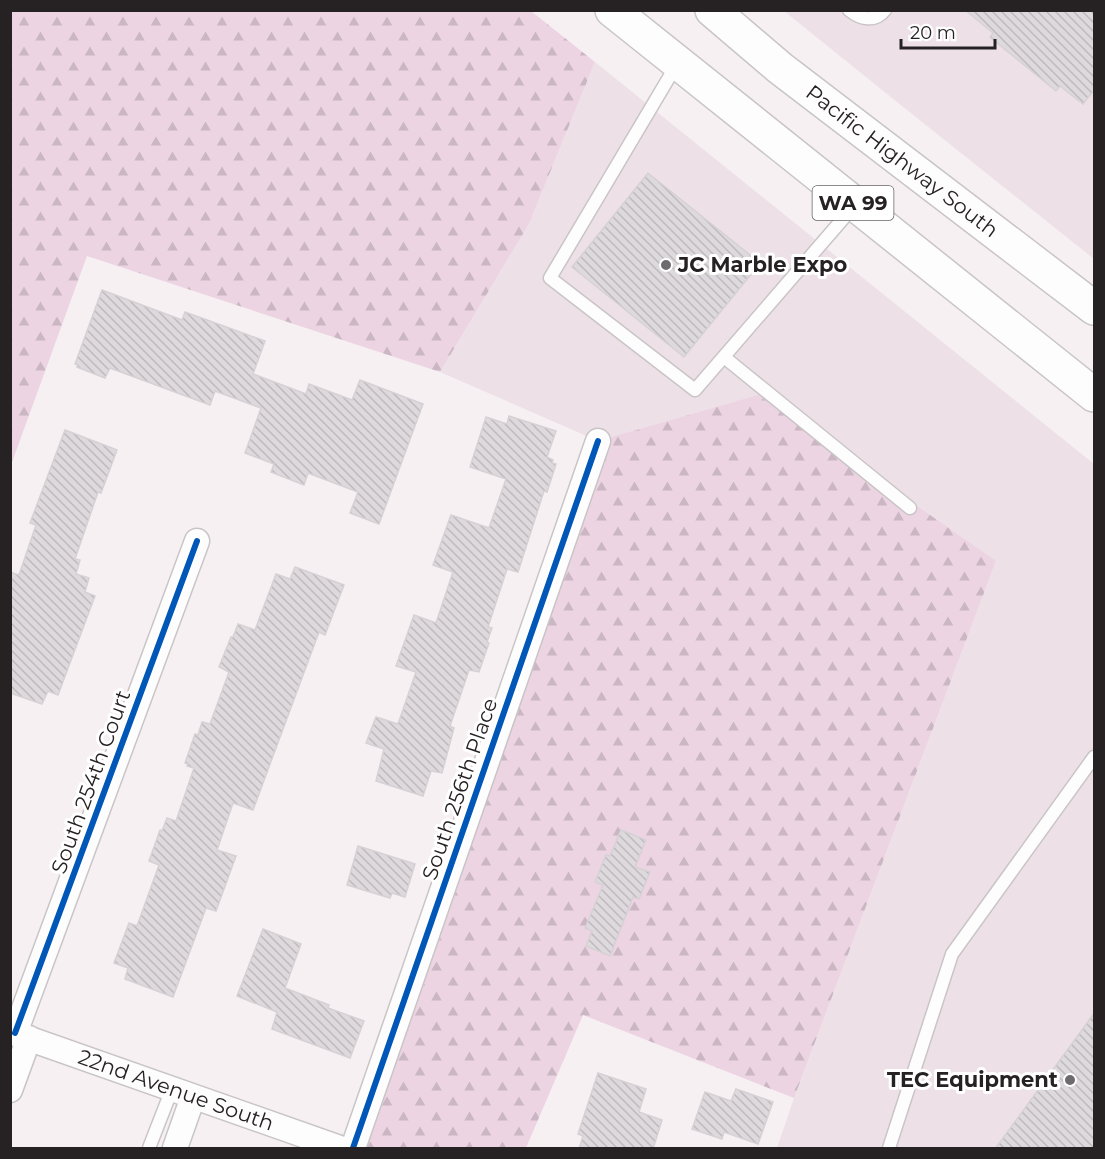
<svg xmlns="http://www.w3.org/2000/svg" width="1105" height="1159" font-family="Montserrat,sans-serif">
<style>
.built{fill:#ede0e7}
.forest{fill:url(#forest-firs)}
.building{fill:url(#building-back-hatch);stroke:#d6d1d4;stroke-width:1.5}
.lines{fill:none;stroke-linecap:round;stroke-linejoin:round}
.lane-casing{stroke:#c9c5c7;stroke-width:15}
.street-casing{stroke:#c9c5c7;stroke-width:27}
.primary-casing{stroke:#c9c5c7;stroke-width:36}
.lane{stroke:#fefdfd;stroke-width:12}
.street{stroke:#fefdfd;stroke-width:24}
.primary{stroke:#fefdfd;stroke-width:33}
.cycleway-casing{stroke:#fff;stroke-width:10}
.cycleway{stroke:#0057b8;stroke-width:6}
.poi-dot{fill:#6f6a6c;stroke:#fff;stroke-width:2}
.labels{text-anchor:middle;stroke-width:6;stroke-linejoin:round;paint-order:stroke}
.shield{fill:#fff;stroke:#676466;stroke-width:1.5}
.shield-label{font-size:20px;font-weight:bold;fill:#262224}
.street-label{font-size:21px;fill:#262224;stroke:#fff}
.poi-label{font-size:21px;font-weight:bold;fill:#262224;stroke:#fff;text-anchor:start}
</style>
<defs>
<pattern id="forest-firs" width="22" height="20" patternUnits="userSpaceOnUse" patternTransform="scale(1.5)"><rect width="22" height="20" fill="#edd4e3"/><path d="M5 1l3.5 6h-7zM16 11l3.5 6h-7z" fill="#cbb6c3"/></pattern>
<pattern id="building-back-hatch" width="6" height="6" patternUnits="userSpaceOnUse" patternTransform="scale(1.5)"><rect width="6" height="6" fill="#ded9dc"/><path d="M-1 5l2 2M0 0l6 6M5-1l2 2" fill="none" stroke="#bebabd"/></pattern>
</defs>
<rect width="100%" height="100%" fill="#f6f0f3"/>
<!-- built -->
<g class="built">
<polygon points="784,11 1094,11 1094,259 897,102"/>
<polygon points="595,62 1094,464 1094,1148 777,1148 794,1098 996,561 598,441 440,372 529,224"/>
</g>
<!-- forest -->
<g class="forest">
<polygon points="11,10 531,11 595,62 529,224 440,372 87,256 11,465"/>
<polygon points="758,395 996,561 794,1098 583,1015 526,1148 353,1148 598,441"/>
</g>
<!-- building -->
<g class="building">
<polygon points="965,10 1095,10 1095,89 1083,104 1060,86 1056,91 990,37 993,33"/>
<polygon points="648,173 760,263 684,357 572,267"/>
<polygon points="102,290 182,320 185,312 265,341 253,374 306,394 309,384 352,400 360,380 423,404 379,524 350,513 358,492 308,473 304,485 271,472 274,464 245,453 261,408 215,391 210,405 110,368 105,378 77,367 78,365 75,364"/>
<polygon points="509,416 556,431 547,457 553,460 552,463 556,464 547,492 544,491 518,572 507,569 488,627 492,628 487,642 489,643 479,672 469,670 450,726 454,728 442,773 431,771 423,796 376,781 384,749 366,743 376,717 398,724 416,672 396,666 414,615 436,623 453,572 433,565 451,515 489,528 506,479 470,467 486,417 507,424"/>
<polygon points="65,430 117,450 101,493 98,492 75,559 80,560 76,574 89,578 85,592 95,596 58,695 48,691 42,704 10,693 10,572 19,575 36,525 30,523"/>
<polygon points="295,567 344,585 325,635 319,632 253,810 233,803 217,850 236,856 216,911 206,908 173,997 125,979 128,968 114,963 129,923 137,926 159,865 149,861 160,830 162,831 167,818 176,821 194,768 187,766 188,764 185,763 195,734 198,735 202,722 210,724 229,672 219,667 231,637 233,637 238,624 255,630 276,574 290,579"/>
<polygon points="621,830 646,840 635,867 650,872 639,899 633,897 610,956 586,946 592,931 585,928 603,885 595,882 606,855 610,856"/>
<polygon points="358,846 415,864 405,897 392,893 390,898 347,885"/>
<polygon points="263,929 301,944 285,988 329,1005 328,1008 364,1021 350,1058 272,1029 277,1012 237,996"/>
<polygon points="1095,1012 1095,1149 995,1149"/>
<polygon points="598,1073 646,1089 639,1112 662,1120 653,1149 579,1149 583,1136 578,1134"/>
<polygon points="736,1089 773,1102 758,1144 724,1132 722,1139 692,1129 705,1092 731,1101"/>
</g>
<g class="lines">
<defs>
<g id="lane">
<path d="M849 10C860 19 875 23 885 10"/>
<polyline points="677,64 550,278 695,390 854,206"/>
<polyline points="724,357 910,508"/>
<polyline points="149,1148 172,1089"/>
<polyline points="889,1148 952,954 1094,757"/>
</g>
<g id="street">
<path id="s1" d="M10 1032 340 1148"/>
<polyline points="15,1033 197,541"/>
<polyline points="10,1090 29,1038"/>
<polyline points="175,1148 193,1097"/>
<polyline points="353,1148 598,441"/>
</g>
<g id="primary">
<polyline points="612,10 1094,395"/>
<path id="s2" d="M712 10 780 68 1094 308"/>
</g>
</defs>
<!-- lane casing -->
<use href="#lane" class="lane-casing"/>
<!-- street casing -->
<use href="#street" class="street-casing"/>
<!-- primary casing -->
<use href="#primary" class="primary-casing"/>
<!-- lane -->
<use href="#lane" class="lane"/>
<!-- street -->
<use href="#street" class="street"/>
<!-- primary -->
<use href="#primary" class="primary"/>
<defs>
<g id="cycleway">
<polyline points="15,1033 197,541"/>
<polyline points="353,1148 598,441"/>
</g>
</defs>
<!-- cycleway casing -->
<use href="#cycleway" class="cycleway-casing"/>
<!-- cycleway -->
<use href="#cycleway" class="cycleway"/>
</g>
<!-- markers -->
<g class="poi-dot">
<circle cx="666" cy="265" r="6"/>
<circle cx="1070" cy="1080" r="6"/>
</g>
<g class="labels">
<!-- shield labels -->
<rect class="shield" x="812.5" y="186" width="81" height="34" rx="4.5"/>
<g class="shield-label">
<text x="853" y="210">WA 99</text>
</g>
<!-- street labels -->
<g class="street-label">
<text dy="7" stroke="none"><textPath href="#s2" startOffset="243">Pacific Highway South</textPath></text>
<text transform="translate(91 782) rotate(-70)" y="7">South 254th Court</text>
<text transform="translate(460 789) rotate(-71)" y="7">South 256th Place</text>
<text dy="7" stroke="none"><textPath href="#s1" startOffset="176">22nd Avenue South</textPath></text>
</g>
<!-- poi labels -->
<g class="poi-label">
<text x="678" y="272">JC Marble Expo</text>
<text x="1058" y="1087" text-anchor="end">TEC Equipment</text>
</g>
</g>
<!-- border -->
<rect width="1105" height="1159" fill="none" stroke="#262224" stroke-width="24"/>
<!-- scale -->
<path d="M901 39v9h94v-9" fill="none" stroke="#262224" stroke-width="3"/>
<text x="910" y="39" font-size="18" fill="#262224" stroke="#ffffff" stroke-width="4.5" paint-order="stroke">20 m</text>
</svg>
